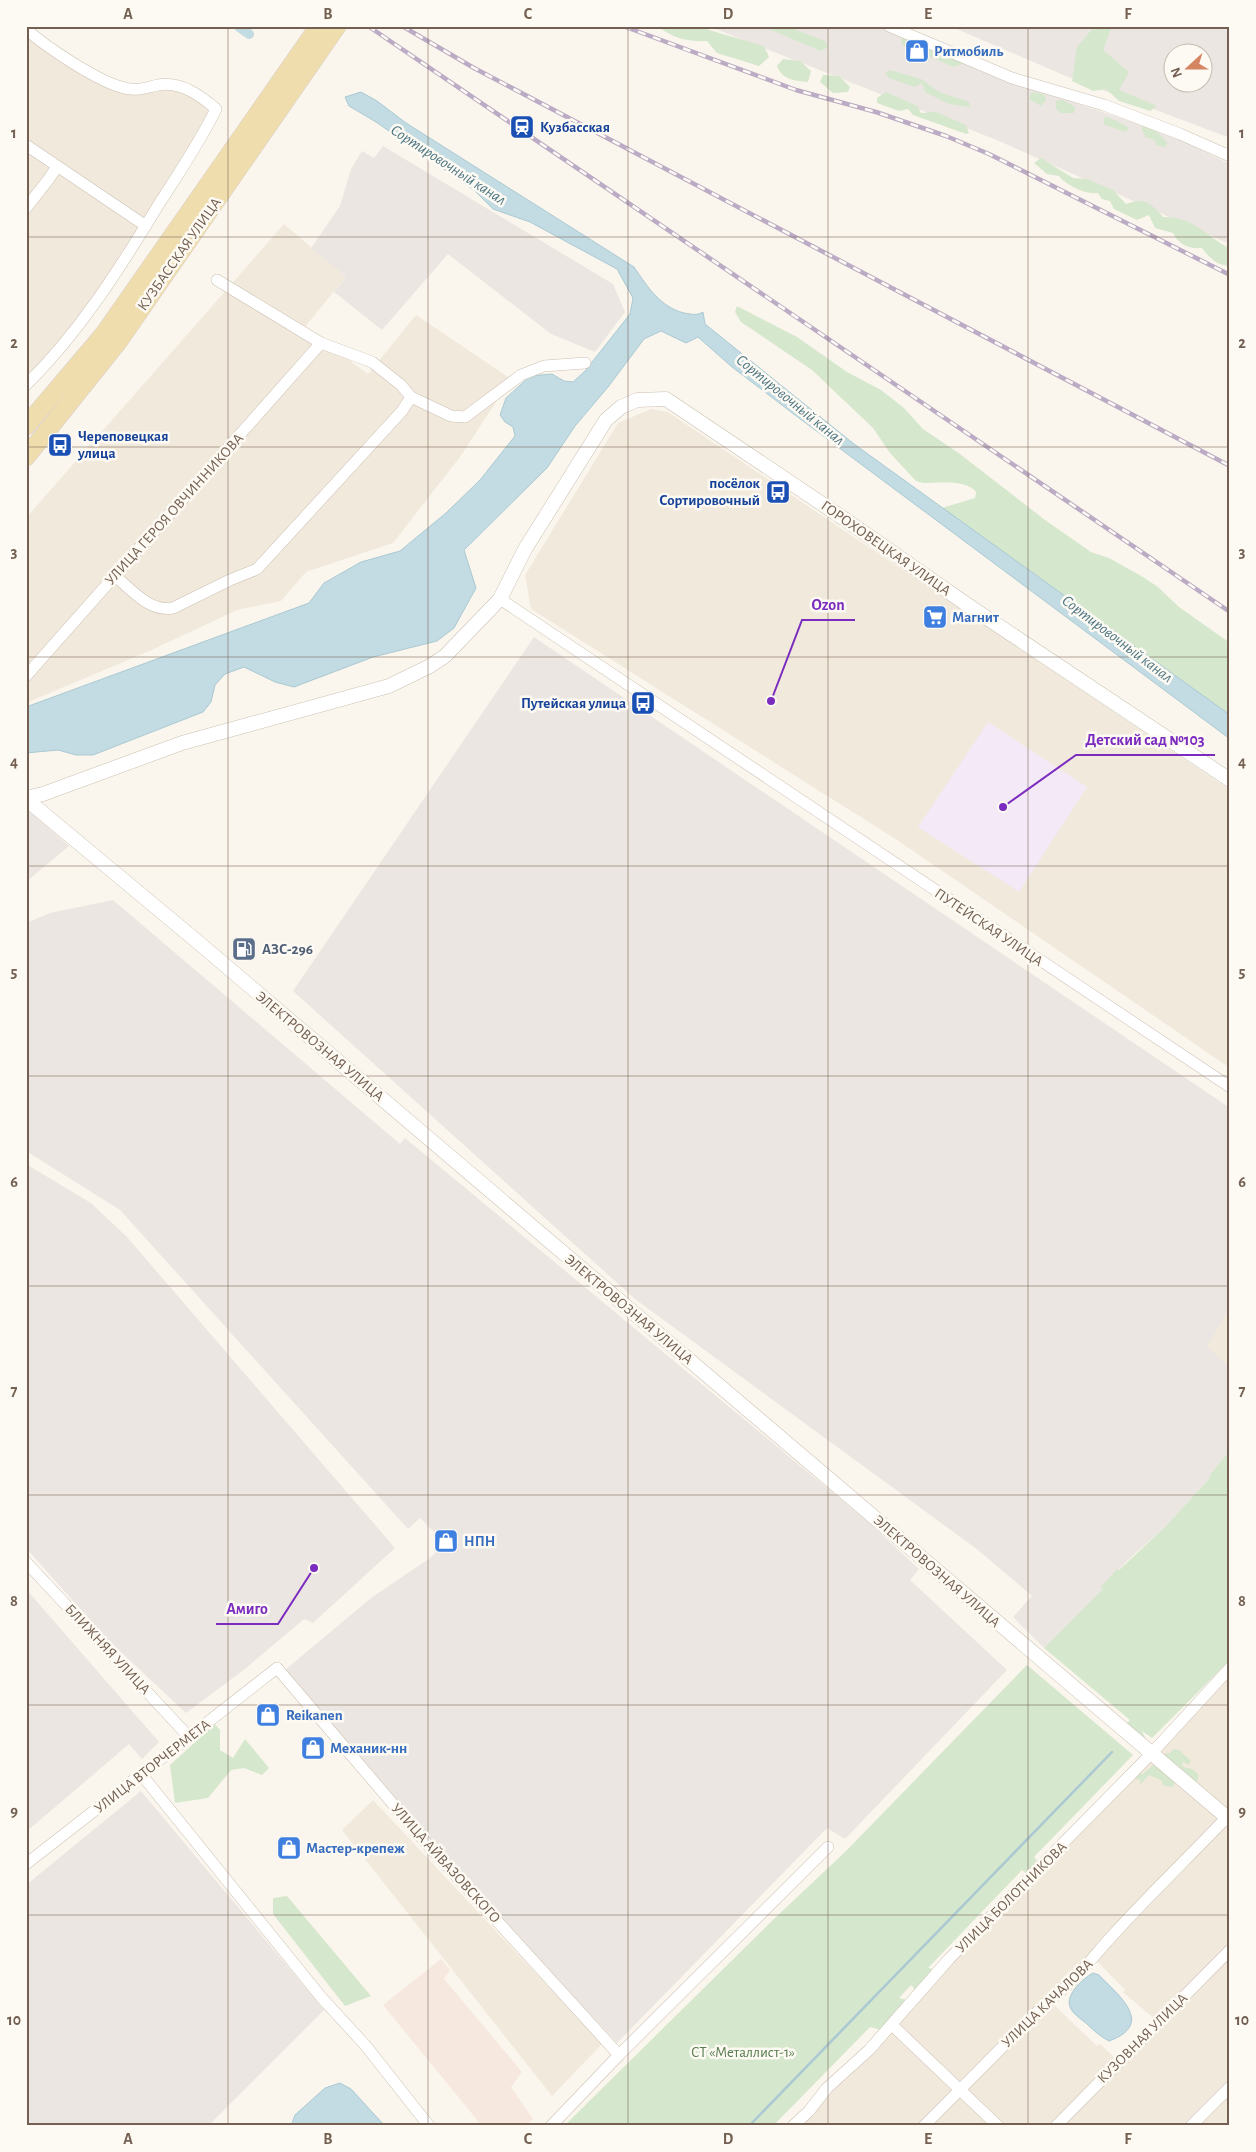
<svg xmlns="http://www.w3.org/2000/svg" width="1256" height="2152" font-family="'Alegreya Sans',sans-serif">
<style>
.residential{fill:#f1e9dc}
.commercial{fill:#f6e8df}
.industrial{fill:#ebe6e1;fill-rule:evenodd}
.education{fill:#f3e9f7}
.green{fill:#d5e7cc}
.water{fill:#c3dbe2;stroke:#aac9d3}
.lines{fill:none;stroke-linecap:round;stroke-linejoin:round}
.stream{stroke:#aac9d3;stroke-width:2.5}
.canal{stroke:#c3dbe2;stroke-width:10}
.minor-casing{stroke:#ccc0b3;stroke-width:12}
.tertiary-casing{stroke:#ccc0b3;stroke-width:15}
.primary-casing{stroke:#d8d2cf;stroke-width:19}
.minor{stroke:#fff;stroke-width:11}
.tertiary{stroke:#fff;stroke-width:14}
.primary{stroke:#f0ddae;stroke-width:18}
.rail-casing{stroke:#bbabc4;stroke-width:4.5}
.rail{stroke:#fdfaf3;stroke-width:2.5;stroke-dasharray:8;stroke-linecap:butt}
.grid{fill:none;stroke:#746052;stroke-width:1;stroke-opacity:0.55}
.labels{text-anchor:middle;stroke-width:5;stroke-linejoin:round;paint-order:stroke}
.shop-label{font-size:15px;font-weight:bold;fill:#366cbe;stroke:#fdfaf3;text-anchor:start}
.transit-label{font-size:15px;font-weight:bold;fill:#164399;stroke:#fdfaf3;text-anchor:start}
.street-label{font-size:15px;fill:#746052;stroke:#fdfaf3}
.service-label{font-size:15px;font-weight:bold;fill:#4e5e75;stroke:#fdfaf3;text-anchor:start}
.park-label{font-size:15px;fill:#587d4e;stroke:#fdfaf3}
.water-label{font-size:16px;font-style:italic;fill:#4d7684;stroke:#fdfaf3}
.leader{fill:none;stroke:#7b2cbf;stroke-width:2}
.callout-dot{fill:#7b2cbf;stroke:#fdfaf3;stroke-width:2}
.callout-label{font-size:16px;text-anchor:middle;font-weight:bold;fill:#7b2cbf;stroke:#fdfaf3;stroke-width:5;stroke-linejoin:round;paint-order:stroke}
.neatline{fill:none;stroke:#746052;stroke-width:2}
.grid-label{font-size:16px;text-anchor:middle;font-weight:bold;fill:#746052}
</style>
<rect width="100%" height="100%" fill="#fbf6ed"/>
<!-- residential -->
<g class="residential">
<polygon points="26,33 101,82 165,86 196,98 210,110 210,114 144,219 26,141"/>
<polygon points="26,148 52,169 26,203"/>
<polygon points="59,175 64,175 140,228 85,313 26,380 26,211"/>
<polygon points="284,224 346,277 304,328 368,374 416,315 511,379 460,457 393,543 306,572 281,601 237,610 154,649 26,703 26,518"/>
<polygon points="651,409 668,412 1230,790 1230,1068 897,840 531,609 525,575 618,423"/>
<polygon points="1230,1305 1230,1366 1205,1347 1223,1321"/>
<polygon points="1230,1673 1230,1812 1160,1755 1159,1750"/>
<polygon points="1151,1761 1216,1814 1219,1820 1080,1969 959,2084 899,2027 899,2019 951,1961"/>
<polygon points="373,1800 602,2044 552,2096 342,1830"/>
<polygon points="1223,1824 1230,1826 1230,1946 1156,2020 1125,1994 1123,1992 1125,1990 1095,1959"/>
<polygon points="1230,1955 1230,2083 1187,2126 1061,2126"/>
<polygon points="1051,2002 1097,2046 1100,2044 1116,2059 1051,2126 1001,2126 968,2094 967,2086"/>
<polygon points="891,2031 954,2091 920,2126 797,2126"/>
<polygon points="1230,2091 1230,2126 1195,2126"/>
<polygon points="962,2096 994,2126 928,2126 955,2098"/>
</g>
<!-- commercial -->
<polygon class="commercial" points="441,1959 450,1970 444,1979 522,2072 511,2087 533,2119 526,2126 482,2126 383,2005"/>
<!-- industrial -->
<g class="industrial">
<polygon points="708,26 879,26 998,77 1168,134 1230,164 1230,254 1225,252 1227,243 999,141"/>
<path d="M950 26H1230V138L1068 77ZM1174 52H1204V82H1174Z"/>
<polygon points="383,146 613,284 625,312 595,352 551,334 448,254 382,330 334,292 346,277 311,248 340,206 351,169 362,151 374,158"/>
<polygon points="534,637 1230,1108 1230,1305 1223,1321 1206,1347 1230,1366 1230,1450 1209,1476 1210,1478 1165,1527 1130,1558 1100,1589 1102,1590 1092,1601 1044,1648 1013,1617 1032,1596 978,1550 635,1299 293,991"/>
<polygon points="26,808 69,846 26,882"/>
<polygon points="113,900 400,1144 405,1138 868,1522 919,1569 910,1580 1007,1670 845,1839 827,1828 617,2043 399,1808 285,1670 371,1598 430,1558 445,1543 420,1518 408,1529 120,1210 26,1151 26,923 50,913"/>
<polygon points="26,1164 91,1203 127,1237 395,1548 313,1623 304,1619 245,1669 186,1713 107,1639 26,1548"/>
<polygon points="26,1589 159,1742 142,1759 129,1744 26,1832"/>
<polygon points="141,1791 324,2010 208,2126 26,2126 26,1885"/>
</g>
<!-- education -->
<polygon class="education" points="988,722 1087,787 1019,892 918,827"/>
<!-- green -->
<g class="green">
<path d="M658 26H702L709 30 764 46 769 57 759 66 717 53 707 41C689 42 671 38 658 26Z"/>
<polygon points="762,26 786,26 825,41 828,47 821,51"/>
<polygon points="1095,26 1112,26 1103,50 1129,72 1119,90 1157,106 1150,111 1119,101 1106,89 1093,91 1072,81 1077,47"/>
<polygon points="906,38 964,63 954,67 902,45 901,39"/>
<path d="M783 59 800 61 811 71 808 82C796 81 782 80 777 66Z"/>
<polygon points="890,70 921,79 939,92 969,102 970,107 949,104 925,92 922,83 915,87 889,78 885,73"/>
<polygon points="823,75 839,76 850,87 848,92 833,93 820,82"/>
<polygon points="886,92 917,106 921,113 936,112 966,125 969,133 966,134 913,115 908,109 899,111 877,103 877,98"/>
<polygon points="1032,92 1044,94 1046,100 1041,106 1029,99"/>
<polygon points="1063,100 1075,107 1074,113 1061,113 1056,109 1056,101"/>
<polygon points="1105,117 1115,120 1129,128 1126,132 1105,125 1103,121"/>
<polygon points="1143,125 1157,132 1167,142 1166,147 1156,145 1155,140 1145,137 1142,129"/>
<path d="M1041 158 1073 178 1087 179 1113 190 1126 204C1145 197 1150 203 1163 217 1194 217 1205 235 1230 249V266C1218 266 1209 258 1202 248 1189 249 1179 245 1173 233L1155 228 1149 215 1137 220 1114 209 1110 201 1102 199 1098 193C1086 195 1066 185 1059 176L1047 174 1034 163Z"/>
<path d="M737 306 797 337 847 372 881 390 904 408 923 429 960 454 1045 520 1091 552 1109 558 1143 577 1158 587 1179 607 1230 643V715L942 508 975 498 976 492C967 479 938 483 923 483L916 481 890 453 873 428 812 370 741 322 735 312Z"/>
<polygon points="1230,1450 1230,1660 1152,1738 1142,1731 1148,1744 1145,1747 1132,1746 1117,1732 1130,1720 1044,1648 1102,1590 1100,1588 1117,1569 1119,1570 1165,1527 1210,1478 1209,1476"/>
<polygon points="1027,1665 1133,1755 1034,1857 1039,1863 1026,1873 1022,1870 928,1968 933,1969 916,1991 911,1985 899,1998 907,2000 881,2030 870,2027 773,2126 564,2126 775,1918 846,1851"/>
<polygon points="215,1724 220,1730 220,1750 233,1758 245,1739 269,1768 262,1775 244,1768 231,1770 208,1798 175,1803 170,1765"/>
<polygon points="1173,1749 1179,1750 1191,1761 1188,1765 1184,1762 1182,1763 1183,1767 1192,1769 1198,1774 1198,1779 1195,1786 1186,1780 1175,1783 1172,1787 1164,1786 1161,1780 1149,1775 1140,1785 1140,1779 1137,1780 1133,1776 1139,1771 1142,1775 1153,1765 1163,1770 1158,1755 1170,1753"/>
<polygon points="287,1896 371,1996 345,2006 273,1914 273,1898"/>
</g>
<!-- water -->
<g class="water">
<path d="M361 92 377 101 406 123 634 267C647 286 660 307 684 313 692 314 696 316 703 312L705 324 854 444 1230 715V739L799 418 732 367 698 337 686 343 661 331 644 339 608 387 575 426 547 468 464 550 476 588 454 628 437 641 373 657 294 687 275 682 244 667 225 674 215 685 211 702 203 712 93 755H76L58 750 26 753V707L309 603 324 583 361 562 400 551 446 513 480 480 515 436 513 427 505 422 500 415 506 398 530 376 552 374 564 381 573 382 585 371 630 314 633 298 617 269 530 222 493 209 474 190 376 122 349 106 345 97Z"/>
<path d="M1093 1973 1099 1975C1118 1995 1156 2024 1109 2041 1100 2036 1094 2031 1087 2024 1081 2019 1073 2014 1070 2007 1065 1994 1084 1978 1093 1973Z"/>
<polygon points="340,2083 351,2089 385,2126 291,2126 295,2115 325,2088"/>
</g>
<g class="lines">
<!-- stream -->
<polyline class="stream" points="749,2126 1112,1752"/>
<!-- canal -->
<polyline class="canal" points="238,26 249,34"/>
<defs>
<g id="minor">
<polyline points="889,26 1012,78 1104,105 1180,134 1230,156"/>
<path d="M26 29C46 47 96 80 121 87 136 92 144 88 158 85 181 81 201 96 216 109 200 142 179 173 159 204 120 268 80 332 26 385"/>
<polyline points="26,145 146,226"/>
<polyline points="26,208 48,180 57,167"/>
<polyline points="217,280 321,343 372,362 401,385 411,397 451,416 465,417 521,375 544,366 585,363"/>
<path d="M115 576C132 590 149 612 173 608L230 580 257 569 402 411 411 397"/>
<polyline points="500,599 1230,1087"/>
<polyline points="26,676 321,343"/>
<polyline points="26,1562 189,1737"/>
<polyline points="141,1774 321,1997 366,2046 429,2126"/>
<polyline points="26,1864 277,1668 427,1844 619,2055"/>
<polyline points="892,2025 998,2126"/>
<polyline points="551,2126 619,2055 828,1847"/>
<polyline points="793,2126 809,2111 827,2088 869,2050 949,1959 1151,1754 1230,1668"/>
<path d="M924 2126 1048 2001C1074 1983 1091 1959 1112 1936 1150 1894 1191 1855 1230 1814"/>
<polyline points="1056,2126 1230,1950"/>
<polyline points="1191,2126 1230,2087"/>
</g>
<g id="tertiary">
<polyline points="26,798 43,794 182,743 389,686 430,666 445,656 500,599 525,549 606,420 621,407 637,400 666,399 840,516 969,606 1230,780"/>
<polyline points="26,799 199,943 1230,1820"/>
</g>
<g id="primary">
<polyline points="26,426 104,334 319,26"/>
<polyline points="26,457 118,342 337,26"/>
</g>
</defs>
<!-- minor casing -->
<use href="#minor" class="minor-casing"/>
<!-- tertiary casing -->
<use href="#tertiary" class="tertiary-casing"/>
<!-- primary casing -->
<use href="#primary" class="primary-casing"/>
<!-- minor -->
<use href="#minor" class="minor"/>
<!-- tertiary -->
<use href="#tertiary" class="tertiary"/>
<!-- primary -->
<use href="#primary" class="primary"/>
<defs>
<g id="rail">
<polyline points="368,26 1230,612"/>
<polyline points="402,26 474,68 1230,466"/>
<polyline points="623,26 796,90 876,112 946,136 989,154 1230,275"/>
</g>
</defs>
<!-- rail casing -->
<use href="#rail" class="rail-casing"/>
<!-- rail -->
<use href="#rail" class="rail"/>
</g>
<!-- grid -->
<path class="grid" d="M228 26V2126M428 26V2126M628 26V2126M828 26V2126M1028 26V2126M26 237H1230M26 447H1230M26 657H1230M26 866H1230M26 1076H1230M26 1286H1230M26 1495H1230M26 1705H1230M26 1915H1230"/>
<!-- icons -->
<defs>
<symbol id="shop-square" viewBox="-11 -11 22 22"><rect x="-9" y="-9" width="18" height="18" rx="4" fill="#3f7fe0" stroke="#fdfaf3"/><path d="M-5-2.5h2.3a2.7 3.5 0 0 1 5.4 0H5L5.5 6h-11ZM-1.5-2.5h3a1.5 2.3 0 0 0-3 0Z" fill="#fff"/></symbol>
<symbol id="station-square" viewBox="-11 -11 22 22"><rect x="-9" y="-9" width="18" height="18" rx="4" fill="#1a4fb4" stroke="#fdfaf3"/><path d="M-3-6H3Q5-6 5-4V2Q5 4 3 4L4.5 6H3L1.5 4h-3L-3 6H-4.5L-3 4Q-5 4-5 2V-4Q-5-6-3-6ZM-3.5-4v3h7v-3ZM-3.5 1v1.5H-2V1ZM2 1v1.5H3.5V1Z" fill="#fff"/></symbol>
<symbol id="bus-square" viewBox="-11 -11 22 22"><rect x="-9" y="-9" width="18" height="18" rx="4" fill="#1a4fb4" stroke="#fdfaf3"/><path d="M-5-6H5V4H4V6H2V4H-2V6H-4V4H-5ZM-3.5-4V0h7V-4ZM-3.5 1.2v1.5H-2V1.2ZM2 1.2v1.5H3.5V1.2Z" fill="#fff"/></symbol>
<symbol id="supermarket-square" viewBox="-11 -11 22 22"><rect x="-9" y="-9" width="18" height="18" rx="4" fill="#3f7fe0" stroke="#fdfaf3"/><path d="M-6-5.5h2.5l.6 2H6L4.5 2H-2.5L-4.4-4H-6ZM-1.5 3.2a1.3 1.3 0 1 0 .1 0ZM3 3.2a1.3 1.3 0 1 0 .1 0Z" fill="#fff"/></symbol>
<symbol id="fuel-square" viewBox="-11 -11 22 22"><rect x="-9" y="-9" width="18" height="18" rx="4" fill="#5c6f8a" stroke="#fdfaf3"/><path d="M-5.5-6h7V0h2V4h1.3V-2.5L3-4.5l.8-.8L6-3V5H2.5V1h-1V6h-7ZM-4.2-4.7v3.2H.2V-4.7Z" fill="#fff"/></symbol>
</defs>
<g fill-rule="evenodd">
<use href="#shop-square" x="903" y="37" width="28" height="28"/>
<use href="#station-square" x="508" y="113" width="28" height="28"/>
<use href="#bus-square" x="46" y="431" width="28" height="28"/>
<use href="#bus-square" x="764" y="478" width="28" height="28"/>
<use href="#supermarket-square" x="921" y="603" width="28" height="28"/>
<use href="#bus-square" x="629" y="689" width="28" height="28"/>
<use href="#fuel-square" x="230" y="935" width="28" height="28"/>
<use href="#shop-square" x="432" y="1527" width="28" height="28"/>
<use href="#shop-square" x="254" y="1701" width="28" height="28"/>
<use href="#shop-square" x="299" y="1734" width="28" height="28"/>
<use href="#shop-square" x="275" y="1834" width="28" height="28"/>
</g>
<g class="labels">
<!-- shop labels -->
<g class="shop-label">
<text x="934" y="56">Ритмобиль</text>
<text x="952" y="622">Магнит</text>
<text x="464" y="1546">НПН</text>
<text x="286" y="1720">Reikanen</text>
<text x="330" y="1753">Механик-нн</text>
<text x="306" y="1853">Мастер-крепеж</text>
</g>
<!-- transit labels -->
<g class="transit-label">
<text x="540" y="132">Кузбасская</text>
<text x="78" y="441">Череповецкая<tspan x="78" dy="17">улица</tspan></text>
<text x="760" y="488" text-anchor="end">посёлок<tspan x="760" dy="17">Сортировочный</tspan></text>
<text x="626" y="708" text-anchor="end">Путейская улица</text>
</g>
<!-- street labels -->
<g class="street-label">
<text transform="translate(179 254) rotate(-55)" y="5">КУЗБАССКАЯ УЛИЦА</text>
<text transform="translate(174 509) rotate(-48)" y="5">УЛИЦА ГЕРОЯ ОВЧИННИКОВА</text>
<text transform="translate(886 548) rotate(35)" y="5">ГОРОХОВЕЦКАЯ УЛИЦА</text>
<text transform="translate(989 927) rotate(34)" y="5">ПУТЕЙСКАЯ УЛИЦА</text>
<text transform="translate(320 1046) rotate(40)" y="5">ЭЛЕКТРОВОЗНАЯ УЛИЦА</text>
<text transform="translate(629 1309) rotate(40)" y="5">ЭЛЕКТРОВОЗНАЯ УЛИЦА</text>
<text transform="translate(937 1571) rotate(41)" y="5">ЭЛЕКТРОВОЗНАЯ УЛИЦА</text>
<text transform="translate(108 1649) rotate(47)" y="5">БЛИЖНЯЯ УЛИЦА</text>
<text transform="translate(152 1766) rotate(-38)" y="5">УЛИЦА ВТОРЧЕРМЕТА</text>
<text transform="translate(446 1863) rotate(48)" y="5">УЛИЦА АЙВАЗОВСКОГО</text>
<text transform="translate(1011 1897) rotate(-45)" y="5">УЛИЦА БОЛОТНИКОВА</text>
<text transform="translate(1047 2003) rotate(-44)" y="5">УЛИЦА КАЧАЛОВА</text>
<text transform="translate(1142 2038) rotate(-45)" y="5">КУЗОВНАЯ УЛИЦА</text>
</g>
<!-- service labels -->
<g class="service-label">
<text x="262" y="954">АЗС-296</text>
</g>
<!-- park labels -->
<g class="park-label">
<text x="743" y="2057">СТ «Металлист-1»</text>
</g>
<!-- water labels -->
<g class="water-label">
<text transform="translate(449 164) rotate(33)" y="6">Сортировочный канал</text>
<text transform="translate(791 399) rotate(39)" y="6">Сортировочный канал</text>
<text transform="translate(1118 638) rotate(37)" y="6">Сортировочный канал</text>
</g>
</g>
<!-- callouts -->
<path class="leader" d="M771 701L802 620H855M1003 807L1076 755H1215M314 1568L278 1624H216"/>
<g class="callout-dot">
<circle cx="771" cy="701" r="5"/>
<circle cx="1003" cy="807" r="5"/>
<circle cx="314" cy="1568" r="5"/>
</g>
<g class="callout-label">
<text x="828" y="610">Ozon</text>
<text x="1145" y="745">Детский сад №103</text>
<text x="247" y="1614">Амиго</text>
</g>
<!-- border -->
<rect width="1256" height="2152" fill="none" stroke="#fdfaf3" stroke-width="55"/>
<!-- north arrow -->
<g transform="translate(1188 68) rotate(249)"><circle r="24" fill="#fdfaf3" stroke="#c6bcb3"/>
<path d="M0-4L9 19L0 12L-9 19Z" fill="#d58562"/>
<text y="-8" font-size="14" font-weight="bold" text-anchor="middle" fill="#746052">N</text>
</g>
<rect x="28" y="28" width="1200" height="2096" class="neatline"/>
<g class="grid-label">
<text x="128" y="19">A</text>
<text x="328" y="19">B</text>
<text x="528" y="19">C</text>
<text x="728" y="19">D</text>
<text x="928" y="19">E</text>
<text x="1128" y="19">F</text>
<text x="14" y="138">1</text>
<text x="1242" y="138">1</text>
<text x="14" y="348">2</text>
<text x="1242" y="348">2</text>
<text x="14" y="557">3</text>
<text x="1242" y="557">3</text>
<text x="14" y="767">4</text>
<text x="1242" y="767">4</text>
<text x="14" y="977">5</text>
<text x="1242" y="977">5</text>
<text x="14" y="1187">6</text>
<text x="1242" y="1187">6</text>
<text x="14" y="1396">7</text>
<text x="1242" y="1396">7</text>
<text x="14" y="1606">8</text>
<text x="1242" y="1606">8</text>
<text x="14" y="1816">9</text>
<text x="1242" y="1816">9</text>
<text x="14" y="2025">10</text>
<text x="1242" y="2025">10</text>
<text x="128" y="2144">A</text>
<text x="328" y="2144">B</text>
<text x="528" y="2144">C</text>
<text x="728" y="2144">D</text>
<text x="928" y="2144">E</text>
<text x="1128" y="2144">F</text>
</g>
</svg>
